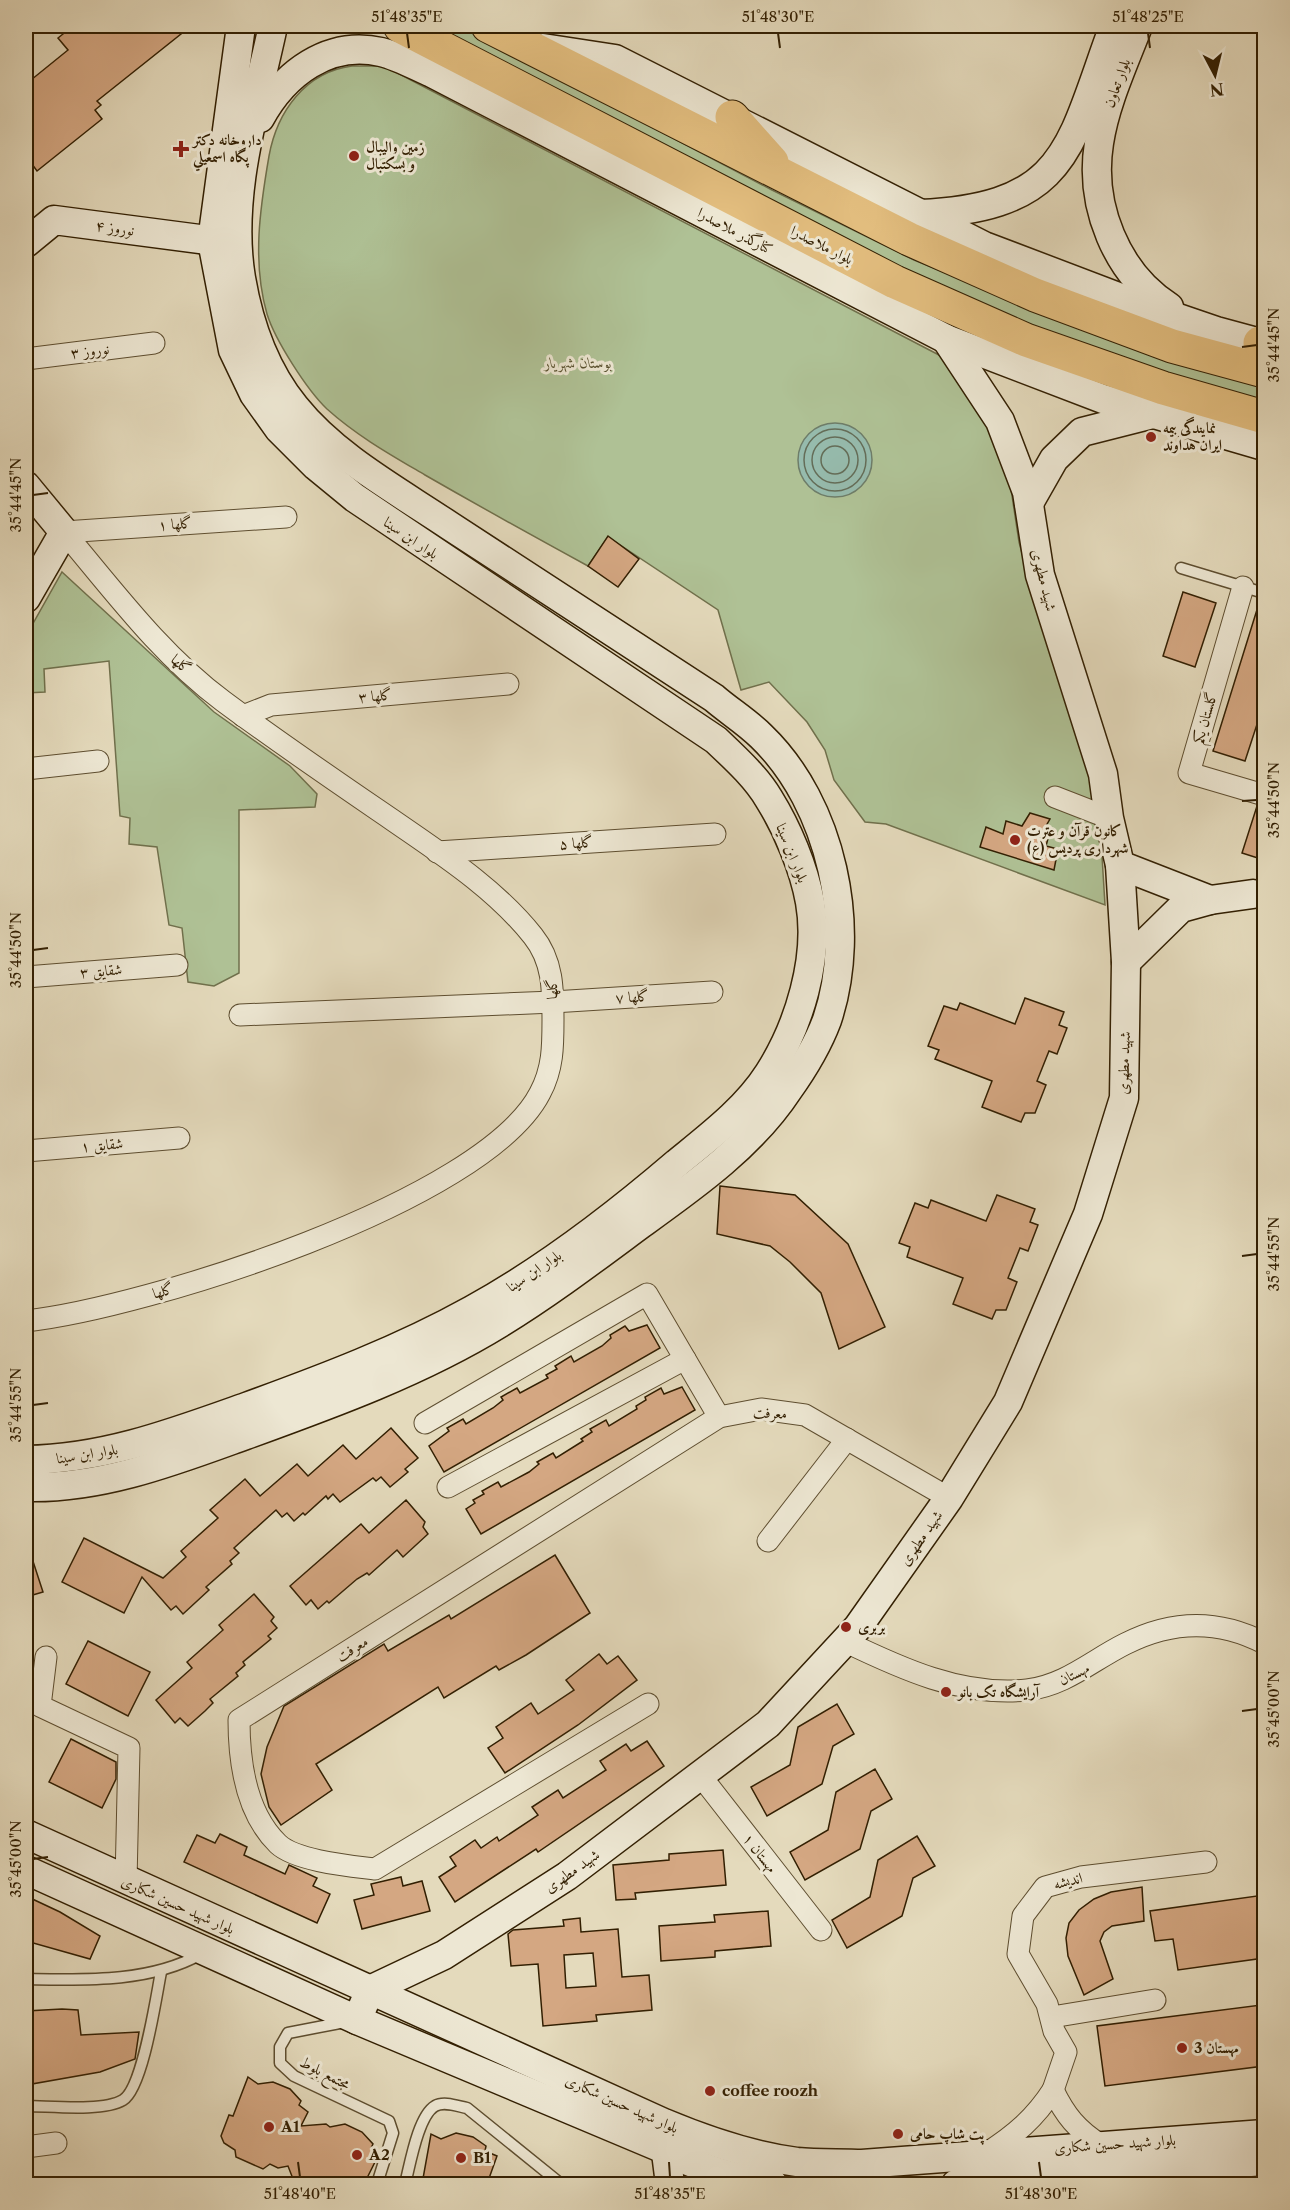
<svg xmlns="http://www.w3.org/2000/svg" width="1290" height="2210" font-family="'Libre Caslon Text',Amiri,serif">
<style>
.green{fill:#afc195;stroke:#70704c;stroke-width:1.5}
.water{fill:#96bbad;stroke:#6e7d69;stroke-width:1.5}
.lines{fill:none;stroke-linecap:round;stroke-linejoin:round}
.shore{stroke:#646d58;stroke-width:1.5}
.building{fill:#d4a782;stroke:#321f02;stroke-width:1.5;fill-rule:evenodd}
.lane-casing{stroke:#5e4e30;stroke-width:13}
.street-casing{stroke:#5e4e30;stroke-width:23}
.secondary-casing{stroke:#321f02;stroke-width:31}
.primary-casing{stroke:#321f02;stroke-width:35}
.lane{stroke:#ede7d3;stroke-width:10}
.street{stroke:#ede7d3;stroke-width:21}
.secondary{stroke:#ede7d3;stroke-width:28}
.primary{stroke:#e2bd7e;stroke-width:33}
.ticks{fill:none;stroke:#321f02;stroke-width:2}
.poi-dot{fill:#8f2418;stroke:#ede7d3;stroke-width:2}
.labels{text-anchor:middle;stroke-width:6;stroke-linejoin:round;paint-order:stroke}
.street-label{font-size:15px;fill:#321f02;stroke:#ede7d3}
.poi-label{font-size:15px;font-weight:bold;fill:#321f02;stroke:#ede7d3;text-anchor:start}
.park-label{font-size:15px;font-style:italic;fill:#58502e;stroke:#ede7d3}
.neatline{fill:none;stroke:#321f02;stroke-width:2}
.ticks-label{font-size:15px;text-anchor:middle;fill:#321f02}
</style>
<rect width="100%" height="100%" fill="#e4dabc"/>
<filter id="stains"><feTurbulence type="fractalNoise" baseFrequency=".00333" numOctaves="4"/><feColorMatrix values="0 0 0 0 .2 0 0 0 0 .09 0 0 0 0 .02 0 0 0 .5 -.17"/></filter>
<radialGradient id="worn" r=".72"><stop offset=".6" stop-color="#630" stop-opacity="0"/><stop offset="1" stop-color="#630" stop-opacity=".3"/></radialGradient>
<!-- green -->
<g class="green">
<polygon points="418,26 459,26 772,190 914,260 1082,328 1264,385 1264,406 1114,360 861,252"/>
<path d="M352 66H384L939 355 957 370 970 389 1009 476 1019 542 1042 628 1091 771 1101 840 1105 905 886 824 865 822 834 780 825 750 807 722 769 682 741 690 718 610 608 537 588 566C533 536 479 506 425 475 391 455 357 436 327 409 307 390 275 340 267 314 252 262 260 208 269 156 277 112 305 72 352 66Z"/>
<polygon points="62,572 214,712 290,766 317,794 315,807 239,810 239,973 214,986 188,982 182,928 169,925 157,847 129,844 130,818 120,816 109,661 44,669 45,692 26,693 26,636"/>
</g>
<!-- water -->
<circle class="water" cx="835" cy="460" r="37"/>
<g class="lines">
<!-- shore -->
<g class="shore">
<circle cx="835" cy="460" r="31"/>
<circle cx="835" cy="460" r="23"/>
<circle cx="835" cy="460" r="14"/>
</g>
</g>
<!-- building -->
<g class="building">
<polygon points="73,26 191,26 97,101 101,105 95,110 102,119 37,171 26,156 26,84 68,50 58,38"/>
<polygon points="608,536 639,559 618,587 588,566"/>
<polygon points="1183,592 1216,603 1195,667 1163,656"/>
<polygon points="1260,600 1264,600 1264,703 1245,761 1213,751"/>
<polygon points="1257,806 1264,807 1264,860 1242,853"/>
<polygon points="1030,813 1050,819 1046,826 1050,831 1046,846 1058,849 1054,870 980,847 986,827 1003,834 1006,821 1022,826"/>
<polygon points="1025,998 1064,1012 1059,1025 1067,1028 1057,1054 1049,1051 1037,1081 1046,1085 1035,1113 1025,1113 1021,1122 982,1107 992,1081 935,1059 939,1050 928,1046 944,1006 957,1010 960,1003 1015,1024"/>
<polygon points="720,1186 795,1195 848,1244 885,1327 839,1349 821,1293 790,1262 770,1246 717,1234"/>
<polygon points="997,1195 1035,1209 1030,1222 1038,1225 1028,1251 1020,1248 1008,1278 1017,1282 1006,1310 996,1310 992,1319 953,1304 963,1278 907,1257 910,1247 899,1243 915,1203 928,1208 931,1200 986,1221"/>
<polygon points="647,1325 660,1348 444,1472 429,1446 449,1431 447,1428 463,1419 466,1424 493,1408 503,1400 501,1397 517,1388 520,1393 548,1378 546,1375 557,1369 555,1366 571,1356 574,1362 602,1346 611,1338 610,1335 625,1326 629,1331"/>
<polygon points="682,1387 695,1410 481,1534 466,1509 475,1503 473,1500 484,1494 482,1491 498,1482 501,1487 529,1472 539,1464 537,1462 553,1453 556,1458 583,1441 581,1439 592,1432 590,1429 606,1420 609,1426 637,1409 636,1406 646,1400 645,1397 661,1388 664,1394"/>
<polygon points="391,1428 418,1458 405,1469 408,1472 390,1487 381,1477 376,1481 373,1478 340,1502 333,1494 328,1499 326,1496 305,1515 303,1513 294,1521 287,1513 282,1517 276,1510 234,1548 239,1553 230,1561 232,1564 206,1587 209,1590 183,1614 176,1606 171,1610 142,1577 124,1613 62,1582 84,1538 163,1578 186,1557 181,1551 218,1518 210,1510 245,1479 260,1496 297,1464 308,1476 343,1445 356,1459"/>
<polygon points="406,1500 425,1522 423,1527 428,1534 403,1557 397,1550 369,1575 367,1573 357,1579 329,1603 327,1601 318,1609 311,1600 306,1605 290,1586 361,1524 369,1533"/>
<polygon points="26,1549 29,1549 43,1592 26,1597"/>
<polygon points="555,1555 590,1613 526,1655 499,1670 496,1666 444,1698 438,1687 316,1764 332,1790 281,1825 269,1807 261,1774 267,1747 284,1706 384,1644 388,1651 449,1615 451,1619"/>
<polygon points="254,1594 274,1617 271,1621 277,1628 268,1636 271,1639 243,1662 245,1665 236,1673 238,1676 210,1699 213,1703 205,1711 188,1726 180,1718 175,1723 156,1700 192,1668 187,1662 223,1630 219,1625"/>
<polygon points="88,1641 150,1672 128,1716 66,1684"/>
<polygon points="599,1654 607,1664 618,1656 637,1680 578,1725 505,1773 488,1748 503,1738 496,1727 531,1703 538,1714 574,1690 566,1680"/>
<polygon points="837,1704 854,1734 833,1746 822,1784 767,1816 751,1787 790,1765 798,1727"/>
<polygon points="71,1739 116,1762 116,1779 102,1808 49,1782"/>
<polygon points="647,1741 664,1766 538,1852 536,1849 455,1902 439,1877 456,1866 450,1857 475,1840 481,1848 497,1837 499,1841 538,1815 532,1807 558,1790 563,1798 606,1770 600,1761 626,1744 631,1751"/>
<polygon points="875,1769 892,1799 871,1811 860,1849 805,1880 790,1852 828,1830 836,1792"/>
<polygon points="220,1834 247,1847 244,1855 285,1874 289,1865 317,1878 313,1886 330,1894 317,1923 184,1862 197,1835 215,1843"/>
<polygon points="917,1836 935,1866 913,1878 902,1916 847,1948 832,1920 870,1897 878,1860"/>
<polygon points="723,1850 726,1885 635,1893 636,1899 616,1900 613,1865 669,1860 669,1854"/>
<polygon points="401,1877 403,1886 422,1881 430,1911 362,1929 354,1900 374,1895 371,1884"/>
<polygon points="1142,1887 1144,1921 1112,1926 1104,1932 1100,1941 1113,1979 1084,1995 1068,1956 1066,1938 1069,1923 1079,1910 1094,1899 1111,1892"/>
<polygon points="1264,1895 1264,1958 1178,1970 1173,1939 1155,1941 1150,1911"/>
<polygon points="26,1896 60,1912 100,1936 90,1959 26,1941"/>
<polygon points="768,1911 771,1946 715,1951 715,1957 661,1961 659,1926 715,1922 714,1915"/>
<path d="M580 1918 581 1932 618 1929 622 1977 649 1975 652 2010 596 2015 597 2021 543 2026 538 1964 511 1966 508 1934 513 1930 564 1926 563 1920ZM593 1953 596 1986 566 1988 564 1955Z"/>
<polygon points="1261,2005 1264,2066 1105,2086 1097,2026"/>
<polygon points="62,2009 78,2010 81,2035 139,2032 135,2059 100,2072 26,2085 26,2011"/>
<polygon points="248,2077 258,2084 273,2082 290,2089 301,2101 299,2105 308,2112 301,2126 326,2124 330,2127 345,2124 362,2132 373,2144 371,2148 379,2154 364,2184 295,2184 288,2166 278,2168 270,2164 263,2169 236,2157 235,2150 224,2143 221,2136 229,2115 233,2116"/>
<polygon points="456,2133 473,2137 486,2146 485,2151 497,2156 487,2184 422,2184 431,2134 441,2139"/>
</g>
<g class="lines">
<defs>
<g id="lane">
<polyline points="1181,568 1264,593"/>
<path d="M26 1979C84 1980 149 1983 201 1954"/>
<polyline points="345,2022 288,2033 280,2047 280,2063 294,2076 389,2121 393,2133 377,2184"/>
<path d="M26 2106C50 2106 103 2112 123 2100 143 2088 156 1997 161 1972"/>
<path d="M405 2184C410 2165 418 2116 435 2106 444 2101 457 2106 467 2108L561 2184"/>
</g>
<g id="street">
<polyline points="26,359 154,343"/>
<polyline points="64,532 286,517"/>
<polyline points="1243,587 1189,773 1264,795"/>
<polyline points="243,716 271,705 508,684"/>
<polyline points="26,769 98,761"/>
<polyline points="1055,797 1109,818"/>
<polyline points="437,852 715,834"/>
<polyline points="26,977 177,965"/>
<polyline points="240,1015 553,1002 712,992"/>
<polyline points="26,1151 179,1138"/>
<path d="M26 1321C145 1308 484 1202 540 1093 553 1069 553 1046 553 1020 553 989 553 961 533 936 495 888 440 853 391 819 334 780 278 742 223 701 161 655 113 590 64 532"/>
<polyline points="425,1423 647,1294 719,1417"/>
<polyline points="448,1487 685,1359"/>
<polyline points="768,1541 847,1439"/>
<path d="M844 1641C900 1668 962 1697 1027 1690 1066 1685 1091 1661 1125 1644 1172 1620 1218 1619 1264 1643"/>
<polyline points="46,1657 40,1706 129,1748 126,1882"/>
<path d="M648 1704 375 1869C351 1866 296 1861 278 1844 246 1813 239 1762 239 1720L719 1417 761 1409 805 1415 949 1498"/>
<polyline points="700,1775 821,1930"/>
<polyline points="1052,2017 1155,2000"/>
<polyline points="1053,2090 1066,2052 1054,2031 1047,2004 1018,1954 1023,1916 1045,1887 1081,1877 1206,1862"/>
<polyline points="26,2147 56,2143"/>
<path d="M987 2153C1015 2135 1035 2118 1053 2090 1065 2115 1077 2130 1101 2145"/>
</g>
<g id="secondary">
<path d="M1138 26C1124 63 1105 103 1099 143 1089 205 1116 273 1169 307"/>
<polyline points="543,48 615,59 984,246 1134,303 1216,331 1264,344"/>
<path d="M260 118C284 74 328 40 381 52 398 56 416 66 432 73L946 339 1103 399 1264 446"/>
<path d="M920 214C1069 207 1069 147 1114 26"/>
<polyline points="26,243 54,220 230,243"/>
<polyline points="946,339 1000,421 1027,492 1040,575 1103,774 1109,818 1120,865 1210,900"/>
<polyline points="26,486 64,532 26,598"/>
<polyline points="1029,503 1054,459 1082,432 1153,414"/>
<polyline points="1126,962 1181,908 1210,900 1253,894"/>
<path d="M26 1460C104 1459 173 1433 246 1407 323 1379 400 1350 472 1310 545 1270 614 1217 677 1163 710 1136 746 1109 769 1073 799 1026 820 958 810 902 804 868 787 828 769 799 756 777 735 758 716 740L355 498 316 466 279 429 254 394 233 350 212 241 241 26"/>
<path d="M26 1487C97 1489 166 1464 232 1440 323 1407 417 1374 500 1323 549 1293 595 1258 641 1224 694 1186 752 1145 788 1090 803 1069 818 1044 827 1020 858 928 832 804 761 736 747 722 729 711 714 698 626 641 538 584 450 526 398 491 335 457 295 407 265 370 249 325 241 278 227 195 256 106 273 26"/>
<path d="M26 1834 664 2123C707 2141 751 2156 797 2162 818 2164 841 2163 862 2164L1264 2134"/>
<path d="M26 1870 357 2020 664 2149C698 2168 734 2179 773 2184"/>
<polyline points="357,2020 370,1990 444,1955 567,1876 768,1724 858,1627 949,1498 1008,1402 1088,1214 1124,1098 1126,962 1120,865"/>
<polyline points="664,2137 670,2184"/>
<polyline points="956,2184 1264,2161"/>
</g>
<g id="primary">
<polyline points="400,26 895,282 1026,340 1163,388 1264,417"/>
<polyline points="488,26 909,239 1035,295 1172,346 1264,371"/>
<polyline points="732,117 772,162"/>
<polyline points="1260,343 1264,345"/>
</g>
</defs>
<!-- lane casing -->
<use href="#lane" class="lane-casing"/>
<!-- street casing -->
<use href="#street" class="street-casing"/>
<!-- secondary casing -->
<use href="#secondary" class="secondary-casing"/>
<!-- primary casing -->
<use href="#primary" class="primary-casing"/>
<!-- lane -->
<use href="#lane" class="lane"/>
<!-- street -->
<use href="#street" class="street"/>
<!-- secondary -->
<use href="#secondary" class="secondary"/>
<!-- primary -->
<use href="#primary" class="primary"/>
</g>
<!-- ticks -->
<path class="ticks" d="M407 33 409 48M778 33 780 48M1148 33 1150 48M1242 347 1257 345M33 495 48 493M1242 801 1257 800M33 950 48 948M1242 1256 1257 1254M33 1405 48 1403M1242 1711 1257 1709M33 1859 48 1857M298 2162 300 2177M669 2162 670 2177M1039 2162 1041 2177"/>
<!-- markers -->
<g class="poi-dot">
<path d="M178 140h6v6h6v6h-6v6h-6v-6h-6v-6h6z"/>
<circle cx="354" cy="156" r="6"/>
<circle cx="1151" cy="437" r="6"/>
<circle cx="1015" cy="840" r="6"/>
<circle cx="846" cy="1627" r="6"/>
<circle cx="946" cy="1692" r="6"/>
<circle cx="1182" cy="2048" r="6"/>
<circle cx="710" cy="2091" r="6"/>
<circle cx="269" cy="2127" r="6"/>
<circle cx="898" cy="2134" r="6"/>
<circle cx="357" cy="2155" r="6"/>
<circle cx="461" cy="2158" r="6"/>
</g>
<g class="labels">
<!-- street labels -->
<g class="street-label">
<text transform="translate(1117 83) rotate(-70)" y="5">بلوار تعاون</text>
<text transform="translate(115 228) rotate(8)" y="5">نوروز ۴</text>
<text transform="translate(735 231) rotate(28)" y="5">کنارگذر ملاصدرا</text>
<text transform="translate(822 245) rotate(27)" y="5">بلوار ملاصدرا</text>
<text transform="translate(90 351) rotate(-7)" y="5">نوروز ۳</text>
<text transform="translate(175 524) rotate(-4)" y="5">گلها ۱</text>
<text transform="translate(411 538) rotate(34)" y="5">بلوار ابن سینا</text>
<text transform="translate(1044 580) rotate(76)" y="5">شهید مطهری</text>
<text transform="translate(181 664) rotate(41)" y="5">گلها</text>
<text transform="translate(375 696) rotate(-5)" y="5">گلها ۳</text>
<text transform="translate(1205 718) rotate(-74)" y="5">گلستان یکم</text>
<text transform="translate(576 843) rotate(-4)" y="5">گلها ۵</text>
<text transform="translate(792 853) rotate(68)" y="5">بلوار ابن سینا</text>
<text transform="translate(101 971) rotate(-5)" y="5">شقایق ۳</text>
<text transform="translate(552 989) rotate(-92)" y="5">گلها</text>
<text transform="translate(632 997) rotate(-4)" y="5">گلها ۷</text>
<text transform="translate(1124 1063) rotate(-88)" y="5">شهید مطهری</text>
<text transform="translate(102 1145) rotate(-5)" y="5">شقایق ۱</text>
<text transform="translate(534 1271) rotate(-34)" y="5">بلوار ابن سینا</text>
<text transform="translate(163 1291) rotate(-16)" y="5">گلها</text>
<text transform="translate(770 1413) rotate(2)" y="5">معرفت</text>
<text transform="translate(87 1454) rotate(-9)" y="5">بلوار ابن سینا</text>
<text transform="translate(921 1538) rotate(-55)" y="5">شهید مطهری</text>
<text transform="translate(352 1649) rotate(-32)" y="5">معرفت</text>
<text transform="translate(1074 1674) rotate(-26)" y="5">مهستان</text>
<text transform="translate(760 1853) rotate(52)" y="5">مهستان ۱</text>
<text transform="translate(572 1871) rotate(-35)" y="5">شهید مطهری</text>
<text transform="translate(1068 1881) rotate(-14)" y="5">اندیشه</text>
<text transform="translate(178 1905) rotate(24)" y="5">بلوار شهید حسین شکاری</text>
<text transform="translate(325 2073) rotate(27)" y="5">مجتمع بلوط</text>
<text transform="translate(622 2104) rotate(24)" y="5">بلوار شهید حسین شکاری</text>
<text transform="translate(1115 2144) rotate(-4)" y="5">بلوار شهید حسین شکاری</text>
</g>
<!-- poi labels -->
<g class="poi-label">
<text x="193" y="145">داروخانه دكتر<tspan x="193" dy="17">پگاه اسمعيلي</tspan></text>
<text x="366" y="152">زمین والیبال<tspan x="366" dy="17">و بسکتبال</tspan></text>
<text x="1163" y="433">نمایندگی بیمه<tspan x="1163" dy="17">ایران هداوند</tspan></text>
<text x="1027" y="836">کانون قرآن و عترت<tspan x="1027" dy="17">(ع) شهرداری پردیس</tspan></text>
<text x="858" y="1632">بربری</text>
<text x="958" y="1697">آرایشگاه تک بانو</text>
<text x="1194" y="2053">مهستان 3</text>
<text x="722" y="2096">coffee roozh</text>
<text x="281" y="2132">A1</text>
<text x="910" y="2139">پت شاپ حامی</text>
<text x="369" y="2160">A2</text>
<text x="473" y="2163">B1</text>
</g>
<!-- park labels -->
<g class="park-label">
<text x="578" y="368">بوستان شهریار</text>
</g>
</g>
<!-- margin -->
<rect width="1290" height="2210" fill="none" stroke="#e4dabc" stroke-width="66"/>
<!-- north arrow -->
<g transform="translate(1215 75) rotate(173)" stroke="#ede7d3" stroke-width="4.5" paint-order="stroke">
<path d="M0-4.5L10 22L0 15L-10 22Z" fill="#321f02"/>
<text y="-9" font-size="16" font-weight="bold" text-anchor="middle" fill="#321f02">N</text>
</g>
<rect x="33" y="33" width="1224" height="2144" class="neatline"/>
<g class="ticks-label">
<text x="407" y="22">51°48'35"E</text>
<text x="778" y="22">51°48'30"E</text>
<text x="1148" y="22">51°48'25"E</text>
<text transform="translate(1274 345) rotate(-90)" y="5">35°44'45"N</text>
<text transform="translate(16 495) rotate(-90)" y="5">35°44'45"N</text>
<text transform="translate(1274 800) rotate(-90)" y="5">35°44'50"N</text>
<text transform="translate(16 950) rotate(-90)" y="5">35°44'50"N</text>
<text transform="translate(1274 1254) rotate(-90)" y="5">35°44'55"N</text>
<text transform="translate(16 1405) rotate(-90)" y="5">35°44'55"N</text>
<text transform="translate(1274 1709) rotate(-90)" y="5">35°45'00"N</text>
<text transform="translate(16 1859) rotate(-90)" y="5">35°45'00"N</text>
<text x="300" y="2199">51°48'40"E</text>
<text x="670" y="2199">51°48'35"E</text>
<text x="1041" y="2199">51°48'30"E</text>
</g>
<rect width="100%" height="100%" filter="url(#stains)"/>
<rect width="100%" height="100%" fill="url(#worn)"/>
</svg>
